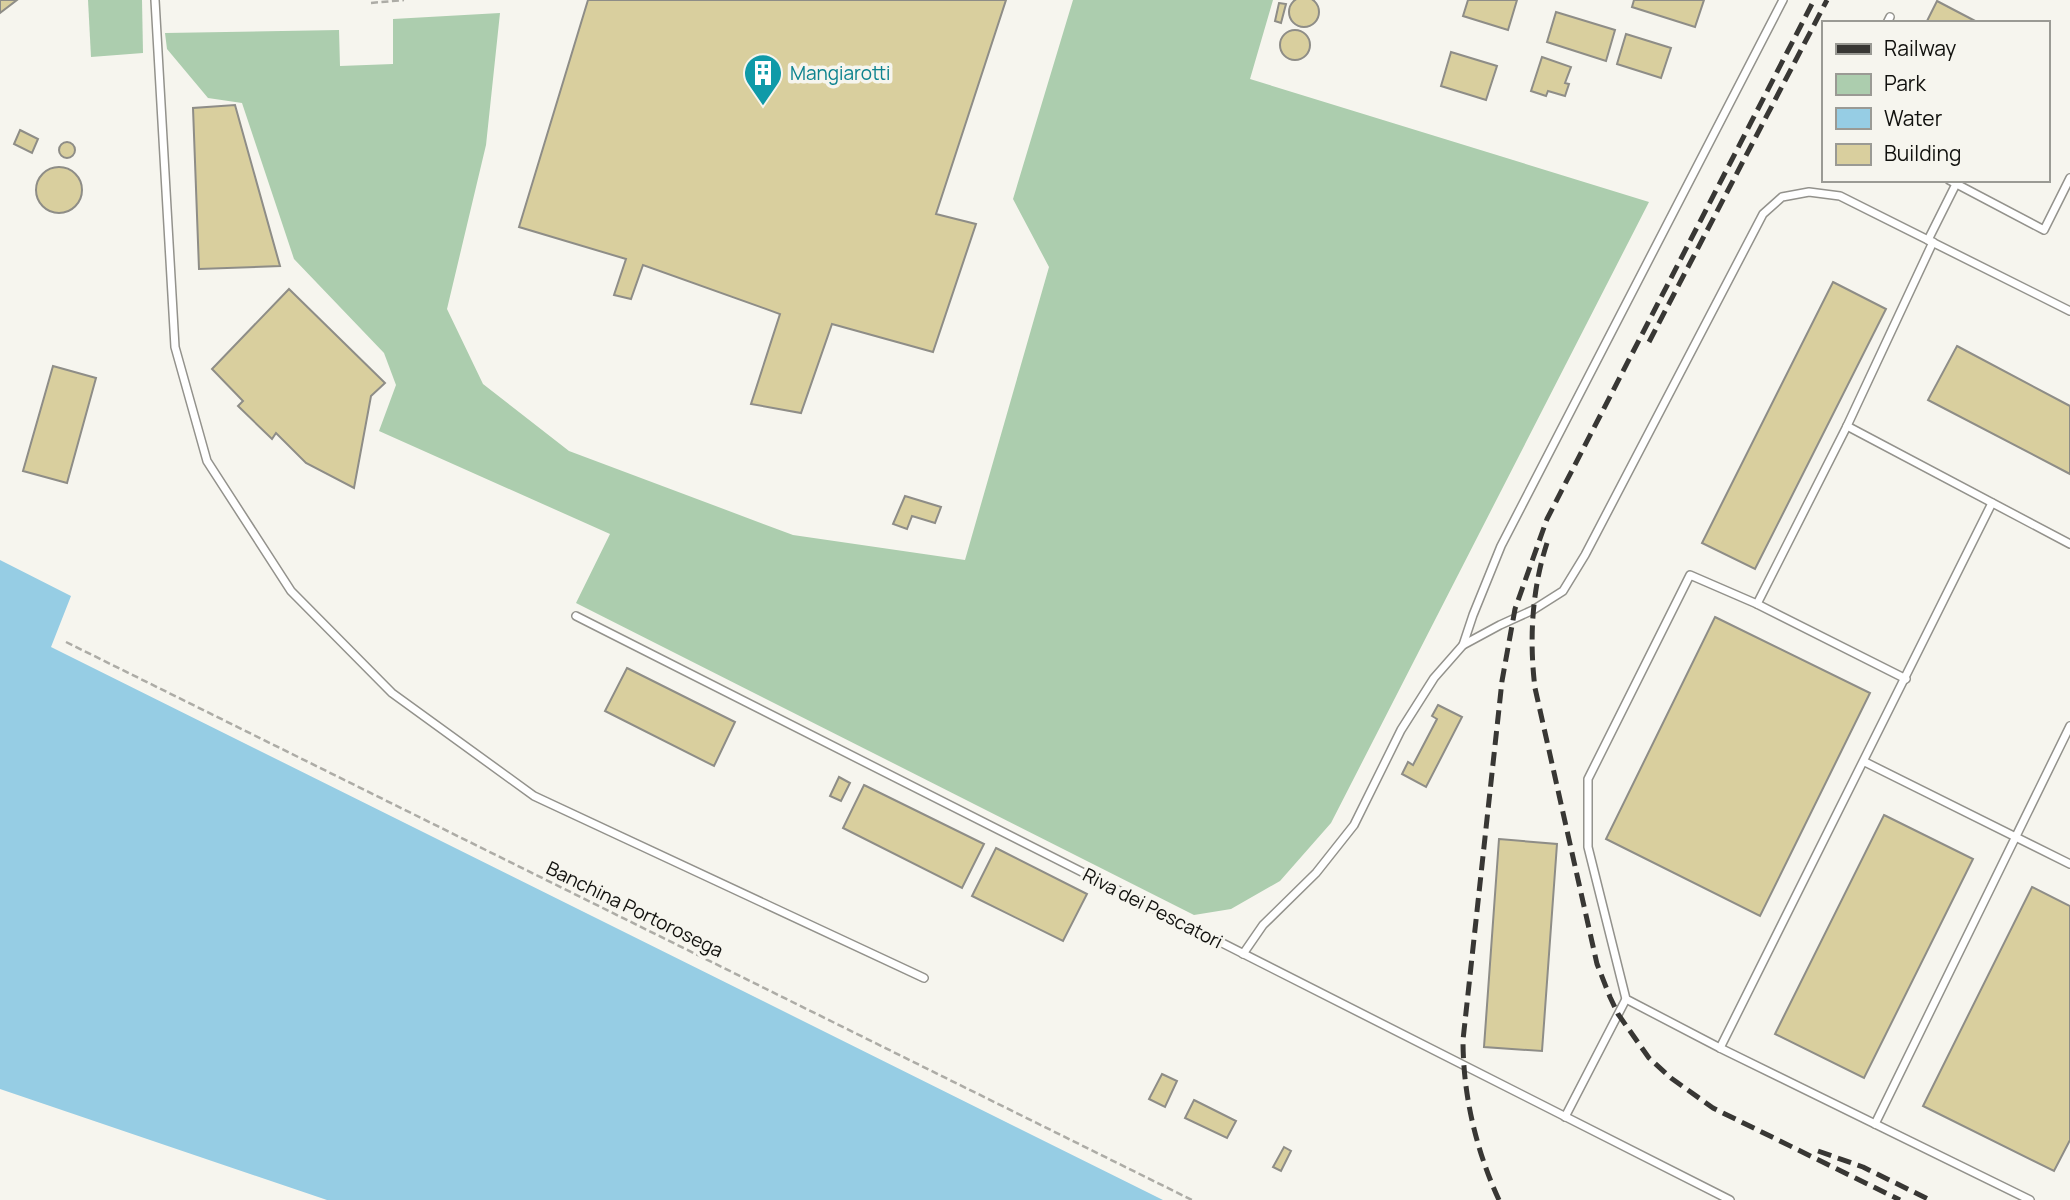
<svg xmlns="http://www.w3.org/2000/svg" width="2070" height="1200" font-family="Manrope,sans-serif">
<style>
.green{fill:#accdae}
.water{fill:#96cde4}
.building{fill:#d9cf9e;stroke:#8e8d87;stroke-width:2}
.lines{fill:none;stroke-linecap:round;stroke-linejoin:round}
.lane-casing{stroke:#93928c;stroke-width:10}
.path{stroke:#adaca6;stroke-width:2.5;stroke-dasharray:7 3.5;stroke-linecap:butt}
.lane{stroke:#fff;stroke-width:7}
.rail{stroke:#383734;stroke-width:5;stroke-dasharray:14 7;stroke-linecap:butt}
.labels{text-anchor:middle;stroke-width:7;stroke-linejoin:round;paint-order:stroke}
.culture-label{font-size:19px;fill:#0d838f;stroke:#f6f5ee;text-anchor:start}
.street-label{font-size:19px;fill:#11110e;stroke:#f6f5ee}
</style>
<rect width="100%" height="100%" fill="#f6f5ee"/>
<!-- green -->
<g class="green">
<polygon points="88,0 142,0 143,53 91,57"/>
<polygon points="1073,0 1273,0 1250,79 1649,202 1331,823 1280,881 1231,909 1194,915 576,603 610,534 379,431 396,385 384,353 294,259 242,103 208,98 167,49 165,33 339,30 340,66 393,64 393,19 500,13 486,145 447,309 483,384 569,451 793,535 965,560 1049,267 1013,199"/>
</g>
<!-- water -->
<polygon class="water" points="0,560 71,596 51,647 1163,1200 327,1200 0,1089"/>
<!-- building -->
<g class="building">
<circle cx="1304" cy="12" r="15"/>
<polygon points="0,0 17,0 0,13"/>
<polygon points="588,0 1006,0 936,214 976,224 933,352 832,324 801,413 751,404 780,314 643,265 631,299 614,295 626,259 519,227"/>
<polygon points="1468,0 1517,0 1508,30 1463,16"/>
<polygon points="1634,0 1704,0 1695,27 1632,7"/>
<polygon points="1937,1 1979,23 1926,23"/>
<polygon points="1279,3 1286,4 1281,23 1275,21"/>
<polygon points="1556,12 1615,30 1606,61 1547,42"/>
<circle cx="1295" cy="45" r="15"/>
<polygon points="1626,34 1671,48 1661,78 1617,64"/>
<polygon points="1451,52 1497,66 1486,100 1441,86"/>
<polygon points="1542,57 1571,67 1565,83 1569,84 1565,96 1548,91 1546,96 1531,91"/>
<polygon points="235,105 280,266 199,269 193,108"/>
<polygon points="20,130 38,139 32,153 14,144"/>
<circle cx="67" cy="150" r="8"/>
<circle cx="59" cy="190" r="23"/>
<polygon points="1833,282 1886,309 1755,569 1702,543"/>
<polygon points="289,289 385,383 371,396 354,488 306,463 276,433 272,439 238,406 243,401 212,369"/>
<polygon points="1957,346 2070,406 2070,474 1928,400"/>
<polygon points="53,366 96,378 67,483 23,471"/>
<polygon points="905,496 941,507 935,523 912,516 907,529 893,524"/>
<polygon points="1715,617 1870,693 1760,916 1606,839"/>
<polygon points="627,668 735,722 714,766 605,711"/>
<polygon points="1438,705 1462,717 1426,787 1402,774 1408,762 1413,765 1437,719 1432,716"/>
<polygon points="839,777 850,783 841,801 830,796"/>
<polygon points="864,785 984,844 962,888 843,828"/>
<polygon points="1884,815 1973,859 1864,1078 1775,1034"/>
<polygon points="1499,839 1557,844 1542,1051 1484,1047"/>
<polygon points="996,848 1087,894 1063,941 972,896"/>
<polygon points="2032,887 2070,906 2070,1140 2054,1171 1923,1106"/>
<polygon points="1162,1074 1177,1081 1165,1107 1149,1099"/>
<polygon points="1194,1100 1236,1121 1227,1138 1185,1118"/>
<polygon points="1284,1147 1291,1151 1281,1171 1273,1167"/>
</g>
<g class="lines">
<defs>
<g id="lane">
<polyline points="155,0 175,347 207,461 291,591 392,693 534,796 924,978"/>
<polyline points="1887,23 1890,17"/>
<polyline points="1949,180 2044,230 2070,178"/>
<polyline points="1928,240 1956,184"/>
<polyline points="1847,426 2070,544"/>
<polyline points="1757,604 1847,426 1933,242"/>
<polyline points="576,616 1730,1200"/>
<polyline points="1463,645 1473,615 1501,546 1783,0"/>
<polyline points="1906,679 1757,604 1690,575 1588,779 1588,847 1626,999 1720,1048 2030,1200"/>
<polyline points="1865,762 2070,864"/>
<polyline points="1243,954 1263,925 1316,873 1354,825 1401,730 1434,678 1463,645 1500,625 1533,610 1563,591 1585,555 1763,214 1782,197 1809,192 1840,196 2070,311"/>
<polyline points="1720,1048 1992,503"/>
<polyline points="1565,1117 1626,999"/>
<polyline points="1875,1124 2070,726"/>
</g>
</defs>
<!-- lane casing -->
<use href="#lane" class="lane-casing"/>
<!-- path -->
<g class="path">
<polyline points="371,3 404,0"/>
<polyline points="66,642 1192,1200"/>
</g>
<!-- lane -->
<use href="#lane" class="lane"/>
<!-- rail -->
<g class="rail">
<polyline points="1649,342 1827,0"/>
<path d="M1547 543C1532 589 1529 639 1535 688L1597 964 1610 997 1618 1014 1649 1058 1671 1078 1713 1108 1900 1200"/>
<polyline points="1818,1151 1863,1167 1930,1200"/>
<path d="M1499 1200C1476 1150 1463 1095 1463 1040L1502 681 1515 609 1547 519 1814 0"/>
</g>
</g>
<!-- icons -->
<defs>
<symbol id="building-pin" viewBox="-11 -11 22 30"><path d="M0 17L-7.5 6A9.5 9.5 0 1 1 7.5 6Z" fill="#0f9aa8" stroke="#f6f5ee"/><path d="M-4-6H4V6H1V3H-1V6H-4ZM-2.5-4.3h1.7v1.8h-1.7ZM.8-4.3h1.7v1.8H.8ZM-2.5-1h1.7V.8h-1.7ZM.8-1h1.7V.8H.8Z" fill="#fff"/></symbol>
</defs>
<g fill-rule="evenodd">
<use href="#building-pin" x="741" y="51" width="44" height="60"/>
</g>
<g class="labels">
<!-- culture labels -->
<g class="culture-label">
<text x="790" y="80">Mangiarotti</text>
</g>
<!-- street labels -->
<g class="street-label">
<text transform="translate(1153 908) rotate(27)" y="7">Riva dei Pescatori</text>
<text transform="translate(635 909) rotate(26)" y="7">Banchina Portorosega</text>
</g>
</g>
<!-- legend -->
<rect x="1822" y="21" width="228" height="161" fill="#f6f5ee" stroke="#9a9a94" stroke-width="2"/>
<rect x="1836" y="44" width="35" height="10" fill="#383734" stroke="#9a9a94" stroke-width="2"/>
<text x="1884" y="56" font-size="21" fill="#11110e">Railway</text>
<rect x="1836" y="74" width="35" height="21" fill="#accdae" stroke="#9a9a94" stroke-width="2"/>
<text x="1884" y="91" font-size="21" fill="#11110e">Park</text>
<rect x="1836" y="108" width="35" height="21" fill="#96cde4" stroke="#9a9a94" stroke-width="2"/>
<text x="1884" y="126" font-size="21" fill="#11110e">Water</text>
<rect x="1836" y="144" width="35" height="21" fill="#d9cf9e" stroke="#9a9a94" stroke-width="2"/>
<text x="1884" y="161" font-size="21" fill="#11110e">Building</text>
</svg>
